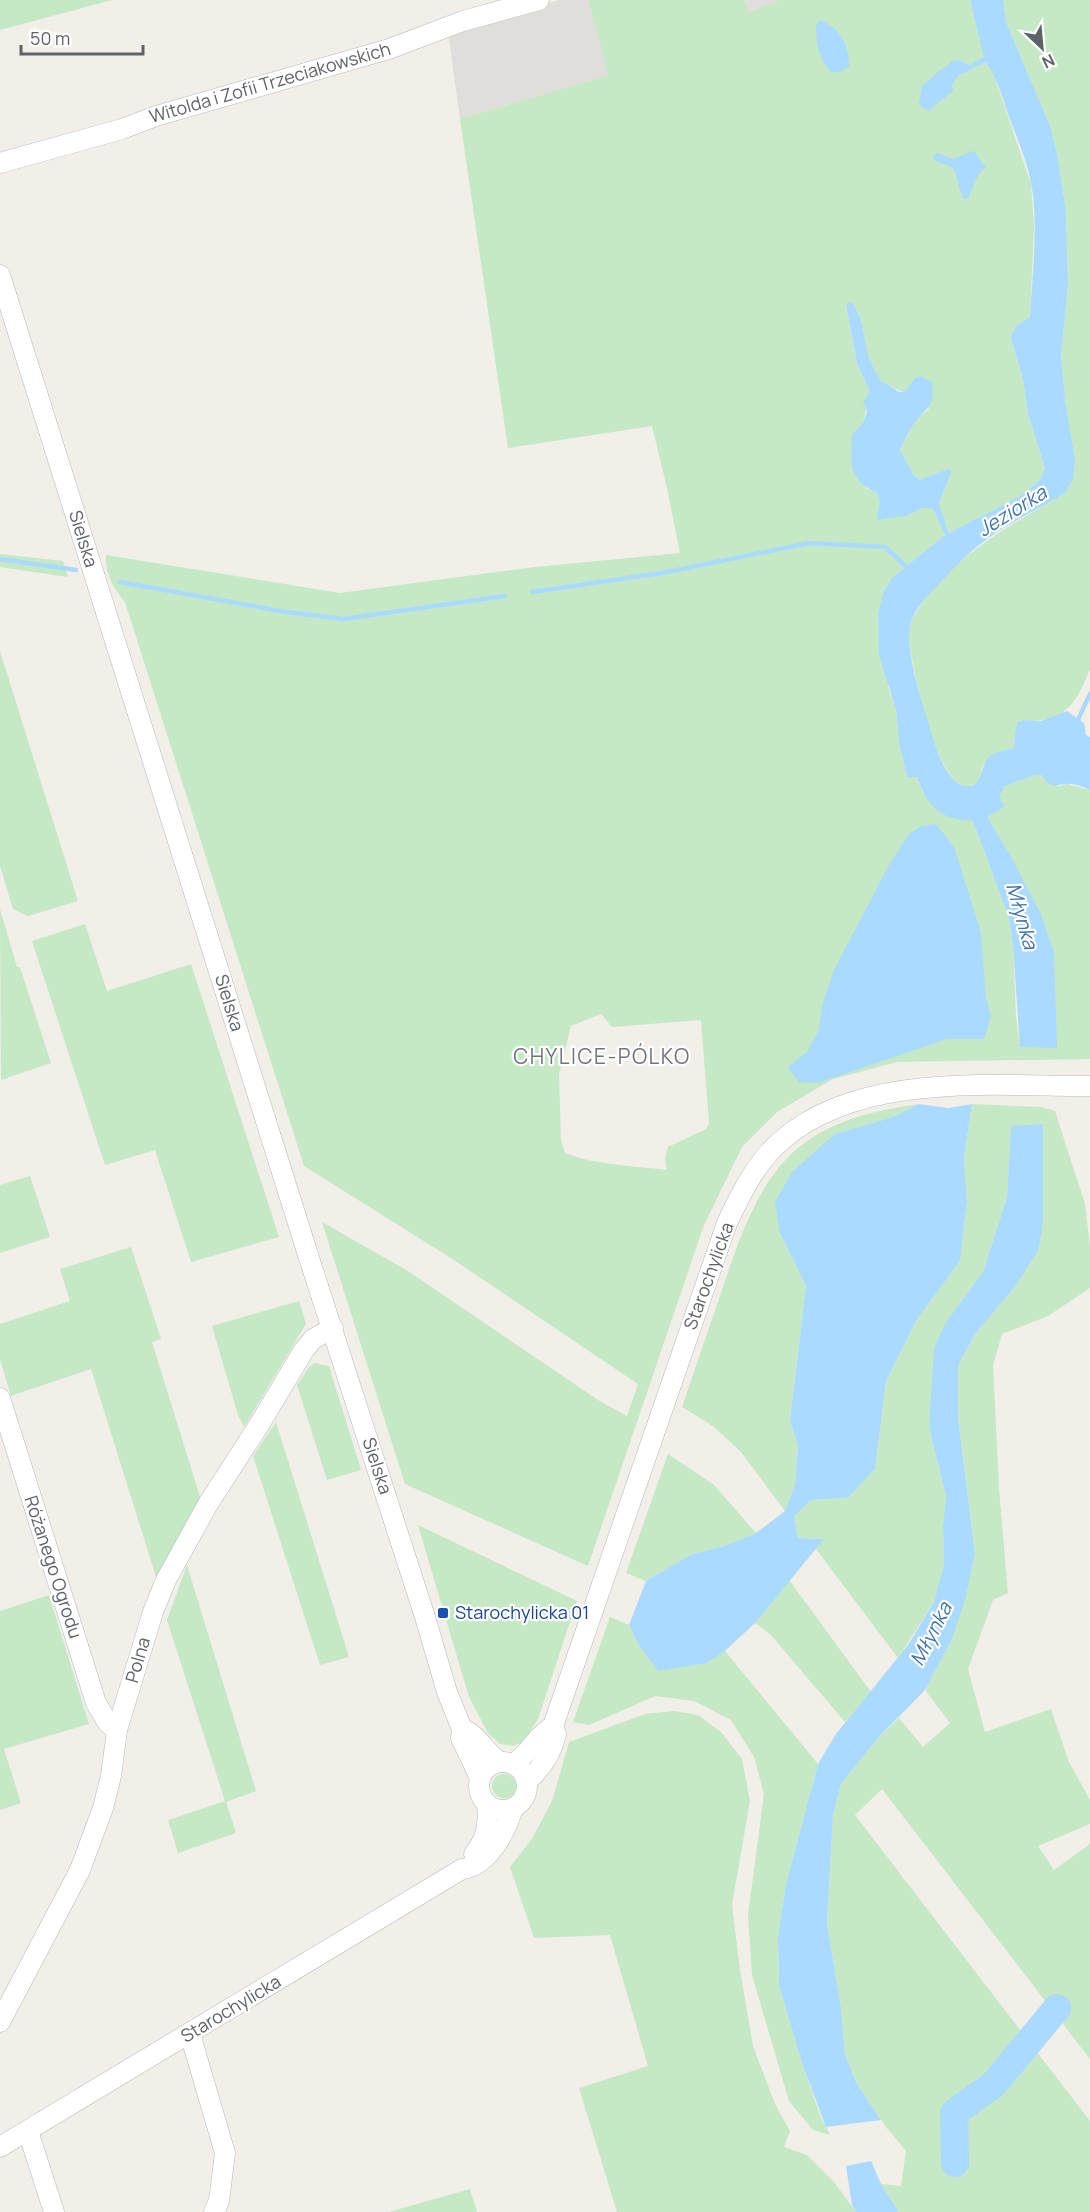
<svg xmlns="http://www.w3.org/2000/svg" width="1090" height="2212" font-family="Manrope,sans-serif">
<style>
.industrial{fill:#e0deda}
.green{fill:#c5e8c5;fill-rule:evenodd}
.water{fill:#aadaff}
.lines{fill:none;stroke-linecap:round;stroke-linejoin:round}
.stream{stroke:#aadaff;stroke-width:4.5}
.river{stroke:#aadaff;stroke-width:28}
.minor-casing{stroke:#b5b8bc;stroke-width:21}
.minor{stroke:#fff;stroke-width:20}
.transit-dot{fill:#1a4fb4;stroke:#fff;stroke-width:2}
.labels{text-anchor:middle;stroke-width:4.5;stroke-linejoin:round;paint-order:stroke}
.street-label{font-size:18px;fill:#5f6368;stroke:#fff}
.transit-label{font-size:18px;fill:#164399;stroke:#fff;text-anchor:start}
.water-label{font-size:20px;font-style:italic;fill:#4174aa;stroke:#fff}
.quarter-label{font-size:21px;letter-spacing:1.5px;fill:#70757a;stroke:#fff}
</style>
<rect width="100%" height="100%" fill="#f1efe8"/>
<!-- industrial -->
<g class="industrial">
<polygon points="559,0 588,0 610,75 460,119 448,32"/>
<polygon points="744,0 780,0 749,13"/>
</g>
<!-- green -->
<g class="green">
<polygon points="0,0 112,0 0,30"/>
<path d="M588 0H744L749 12 780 0H970L985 57 970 65 959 60 952 85 958 76 986 62 994 75 1031 184 1034 226 1030 317 1017 325 1010 336 1023 380 1028 414 1045 468 1039 481 1024 494 949 533 939 503 950 476 947 469 922 480 914 475 900 450 915 421 929 409 914 379 905 391C895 392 890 383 882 383 877 374 872 366 869 357 863 338 865 318 851 302L846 306 857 363 870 392 863 423 866 488 877 493 880 501 906 516 922 508H930L934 511 945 535 893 577 888 687 896 710 899 743 907 777H917L923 793 973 821 1009 918 1013 945 1016 1016 1020 1047 1010 855 986 817 1005 786 1036 775H1042L1059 786 1067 784 1090 790V1059L897 1062 833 1079 777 1112 742 1147 704 1225 588 1566 405 1484 322 1222 408 1271 598 1400 627 1416 638 1384 454 1260 304 1166 125 602C113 587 105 575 106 555L340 593 526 568 680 553 667 488 652 426 508 448 460 119 609 75ZM601 1014 612 1027 701 1020 709 1123 706 1129 668 1147 665 1158 667 1170C633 1166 596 1165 565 1153L561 1140 559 1075 571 1026Z"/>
<path d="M1003 0H1090V669C1077 702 1065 724 1025 720L1015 732 1014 748C1004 751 989 754 983 765 979 774 983 783 969 786 938 794 910 660 909 637 909 627 912 619 917 611 951 556 1012 525 1065 493L1066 406 1061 357 1068 285 1066 210 1057 153 1050 126 1006 22Z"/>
<polygon points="0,554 63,561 68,577 0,567"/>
<polygon points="0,651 78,901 28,916 13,909 0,866"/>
<polygon points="0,909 17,967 20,967 51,1063 1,1080"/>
<polygon points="85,924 107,991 191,964 279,1237 191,1262 155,1150 105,1165 32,941"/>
<path d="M919 1104 893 1117 835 1134 780 1233 806 1286 790 1420 798 1446 795 1484 785 1511 741 1452 713 1426 682 1407C696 1365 711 1323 725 1281 763 1167 794 1121 919 1104Z"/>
<polygon points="972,1104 1041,1107 1055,1111 1085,1204 1090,1247 1090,1288 1048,1316 1002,1334 993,1365 999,1489 1008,1593 993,1600 968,1669 985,1732 1051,1709 1069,1762 1090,1800 1090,1824 1038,1846 1054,1870 1090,1844 1090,2059 882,1789 855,1815 1090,2121 1090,2212 899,2212 881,2184 901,2186 906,2151 886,2127 856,2082 845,2054 841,2007 827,1924 833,1815 841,1784 878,1738 899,1718 923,1747 950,1723 925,1690 951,1641 975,1553 958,1418 958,1366 975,1334 1014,1288 1011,1126 1007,1197 983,1272 946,1322 929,1428 946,1496 943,1526 944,1564 934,1602 898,1658 816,1549 823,1539 798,1538 794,1517 811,1500 848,1498 875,1469 886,1381 916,1321 960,1261 967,1202 964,1158"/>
<polygon points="30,1176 50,1237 0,1253 0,1185"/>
<polygon points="131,1247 161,1339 152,1342 200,1497 177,1539 180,1544 157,1580 91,1369 11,1396 0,1359 0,1324 70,1301 60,1269"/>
<polygon points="299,1301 306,1324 244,1427 238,1415 212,1326"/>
<polygon points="315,1363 329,1366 361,1470 327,1480 297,1385 309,1367"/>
<polygon points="276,1422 349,1657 320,1665 253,1456"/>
<polygon points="668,1454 714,1485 756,1533 725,1546 692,1554 646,1581 626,1573"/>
<polygon points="418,1525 577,1601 538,1719 523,1742 513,1746 500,1744 488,1733 469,1697"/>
<polygon points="187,1565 256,1791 226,1802 236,1833 178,1853 168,1820 225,1801 167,1620"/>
<polygon points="789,1580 871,1692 845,1722 771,1635 755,1623"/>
<polygon points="49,1595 89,1724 4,1749 21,1803 0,1810 0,1611"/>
<polygon points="610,1617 629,1625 638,1644 707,1663 725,1651 818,1764 786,1884 778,1936 779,1986 803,2066 820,2115 830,2135 813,2130 789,2101 752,1975 748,1915 764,1794 754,1757 731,1720 694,1701 655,1696 589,1725 573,1722"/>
<polygon points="674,1711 698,1715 721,1732 742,1759 750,1801 732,1905 740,1970 753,2046 775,2104 790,2131 784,2147 807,2155 834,2182 856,2212 617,2212 579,2088 648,2066 610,1935 534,1938 510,1867 532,1839 552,1801 569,1742 645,1714"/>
<circle cx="504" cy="1786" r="12"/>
<polygon points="470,2189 477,2212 389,2212"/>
</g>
<!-- water -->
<g class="water">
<path d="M970 0H1003L1006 22 1050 126 1057 153 1066 210 1068 285 1061 357 1066 406 1075 460 1073 479 1065 493C1039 509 1003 526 979 545 964 557 950 572 937 586 927 596 915 609 911 623 903 648 924 708 932 735 936 749 948 784 965 786 984 788 979 766 989 757 994 752 1007 750 1014 748L1015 732 1018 722 1025 720 1041 721 1067 711 1084 723 1086 735 1090 737V790C1084 787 1073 783 1066 784 1055 785 1048 788 1042 775H1036L1005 786 999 797 1005 806 987 817 1010 855 1041 914 1054 952 1057 1048 1020 1047 1013 945 1009 918 973 821C940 819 928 808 917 777H907L899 743 896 710 879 655 878 613 884 591 893 577 945 535 934 511 930 508H922L906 516 877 520 880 501 877 493C848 479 851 465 852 435L863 423 867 411 863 402 870 392 857 363 846 305 851 302C865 318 863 338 869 357 872 366 877 374 882 383H885L899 392 905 391 914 379 920 376 932 382C935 406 930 404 917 420 910 428 905 440 900 450L914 475 921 480 947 469 952 471 939 503 949 533 1024 494 1039 481 1045 468 1028 414 1023 379 1010 336 1017 325 1030 317C1032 277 1039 222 1031 183 1027 161 1017 138 1009 117 1003 98 997 79 986 62L958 76 952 85 953 91 929 110 924 109 919 103 922 86 938 72 953 61 959 60 970 65 984 57Z"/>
<path d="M820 20C840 28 849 45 849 67L839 72H831C818 58 816 43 816 25Z"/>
<path d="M972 151 976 153 982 163 986 165 977 177 968 198 964 200C958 189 959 177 952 167L935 161 933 156 937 153 954 159Z"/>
<polygon points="936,824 954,847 981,933 986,998 991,1016 984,1039 947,1039 818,1083 799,1082 788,1067 807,1052 818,1032 823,1002 834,970 889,865 909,834 921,826"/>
<polygon points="919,1104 949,1108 972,1104 964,1158 967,1202 960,1261 916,1321 886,1381 875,1469 848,1498 811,1500 794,1517 798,1538 824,1539 755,1623 725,1651 707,1663 658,1671 638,1644 629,1625 646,1581 692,1554 725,1546 756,1533 785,1511 795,1484 798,1446 790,1420 806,1286 780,1233 775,1202 792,1172 835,1134 893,1117"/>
<polygon points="1043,1124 1043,1223 1038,1251 1014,1288 975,1334 958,1366 958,1418 975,1553 965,1600 951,1641 925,1690 878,1738 841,1784 833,1815 827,1924 841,2007 845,2054 856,2082 881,2120 826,2127 803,2066 779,1986 778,1936 786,1884 818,1764 836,1734 908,1645 934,1602 944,1564 943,1526 946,1496 929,1428 934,1348 946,1322 983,1272 1007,1197 1011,1126"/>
<polygon points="871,2161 881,2184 899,2212 856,2212 852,2205 846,2166"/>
</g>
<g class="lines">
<!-- stream -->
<g class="stream">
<polyline points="0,559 76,570"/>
<polyline points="120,582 286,612 343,619 505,596"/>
<polyline points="532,592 662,573 809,543 885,547 909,569"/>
<polyline points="1076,724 1090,694"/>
</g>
<!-- river -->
<polyline class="river" points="955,2163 954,2113 994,2084 1057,2008"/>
<defs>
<g id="minor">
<polyline points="0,163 122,129 156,116 389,49 463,21 539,0"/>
<polyline points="0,275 309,1258 425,1617 447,1692 462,1729 461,1738 480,1778"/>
<polyline points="0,1398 96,1703 108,1723 117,1730"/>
<path d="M462 1729C478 1734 486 1754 500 1762"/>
<circle cx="503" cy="1786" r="24"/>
<path d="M513 1764C529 1754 537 1735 553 1726L727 1223C741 1193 757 1161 782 1140 860 1072 994 1086 1090 1086"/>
<path d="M527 1781C541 1769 552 1752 556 1734L553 1726"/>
<path d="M474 1854C487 1838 489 1824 487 1804"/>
<polyline points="0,2022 80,1870 103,1808 111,1776 117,1730 153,1612 166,1580 208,1504 259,1425 304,1350 313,1339 333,1328"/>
<polyline points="190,2034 225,2153 219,2201 214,2212"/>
<polyline points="28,2131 54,2212"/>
<path d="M0 2147 462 1869C489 1866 506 1831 513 1808"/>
</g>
</defs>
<!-- minor casing -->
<use href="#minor" class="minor-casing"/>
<!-- minor -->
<use href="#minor" class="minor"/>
</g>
<!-- markers -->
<rect class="transit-dot" x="437" y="1607" width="12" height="12" rx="3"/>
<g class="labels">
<!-- street labels -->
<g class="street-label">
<text transform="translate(270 83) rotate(-16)" y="6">Witolda i Zofii Trzeciakowskich</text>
<text transform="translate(83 539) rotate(73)" y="6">Sielska</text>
<text transform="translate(229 1003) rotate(73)" y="6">Sielska</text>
<text transform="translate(709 1276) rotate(-70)" y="6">Starochylicka</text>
<text transform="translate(377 1466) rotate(72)" y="6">Sielska</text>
<text transform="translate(53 1567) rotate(72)" y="6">Różanego Ogrodu</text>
<text transform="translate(138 1660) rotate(-74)" y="6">Polna</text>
<text transform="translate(231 2009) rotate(-31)" y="6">Starochylicka</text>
</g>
<!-- transit labels -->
<g class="transit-label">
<text x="455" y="1619">Starochylicka 01</text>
</g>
<!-- water labels -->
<g class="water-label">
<text transform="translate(1012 511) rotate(-32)" y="7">Jeziorka</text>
<text transform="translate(1022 916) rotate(74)" y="7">Młynka</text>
<text transform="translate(931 1634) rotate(-63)" y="7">Młynka</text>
</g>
<!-- quarter labels -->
<g class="quarter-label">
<text x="602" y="1064">CHYLICE-PÓLKO</text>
</g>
</g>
<!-- north arrow -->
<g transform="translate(1042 48) rotate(154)" stroke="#ffffff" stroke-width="4.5" paint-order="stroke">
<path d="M0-4.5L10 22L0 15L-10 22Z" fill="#5f6368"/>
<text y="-9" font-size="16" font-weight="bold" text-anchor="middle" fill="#5f6368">N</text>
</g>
<!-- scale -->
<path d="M21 45v9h122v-9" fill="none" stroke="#5f6368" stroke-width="3"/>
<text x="30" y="45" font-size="18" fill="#5f6368" stroke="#ffffff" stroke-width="4.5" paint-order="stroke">50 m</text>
</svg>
